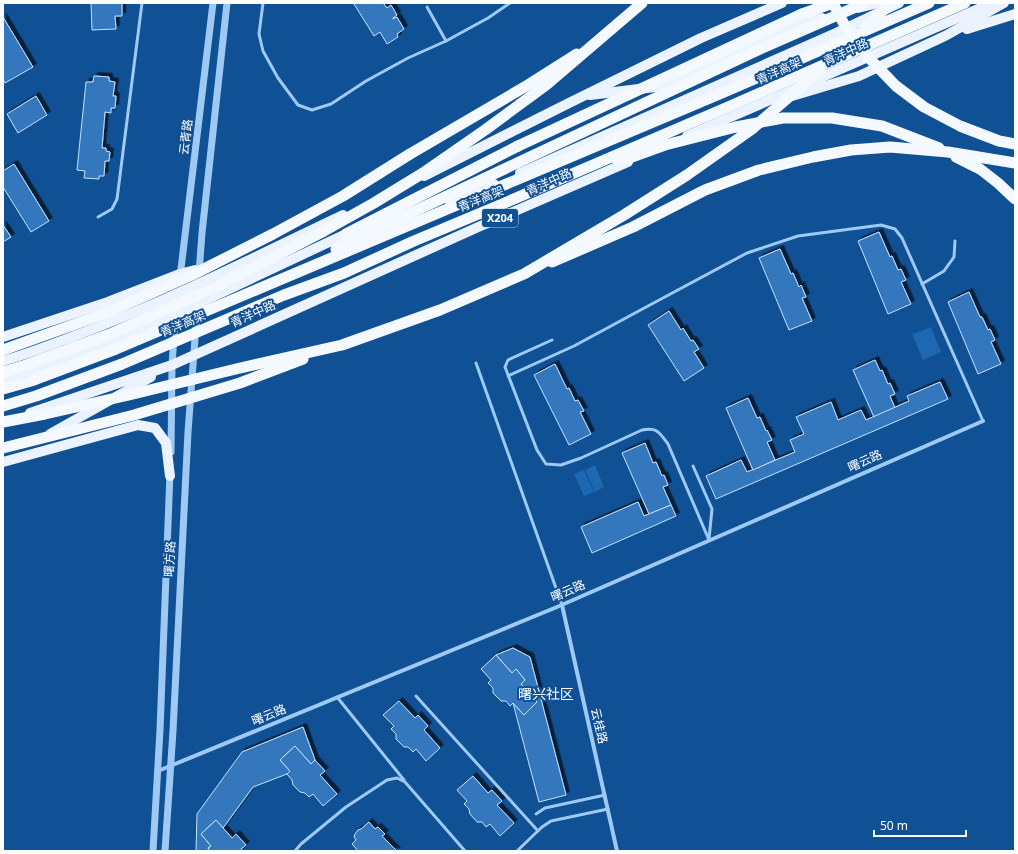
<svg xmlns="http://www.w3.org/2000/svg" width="1018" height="854" font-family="'Noto Sans','Noto Sans SC',sans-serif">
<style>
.green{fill:#1e68b2}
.building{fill:#3477bc;stroke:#c5e2fe;filter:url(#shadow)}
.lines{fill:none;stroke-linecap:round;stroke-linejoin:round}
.service{stroke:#9dc9f4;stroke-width:3}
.minor{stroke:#9dc9f4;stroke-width:4}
.tertiary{stroke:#9dc9f4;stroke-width:7}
.primary{stroke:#eaf3ff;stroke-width:10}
.trunk{stroke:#f4f9ff;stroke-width:11}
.trunk-bridge{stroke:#f4f9ff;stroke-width:11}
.labels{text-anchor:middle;stroke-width:4;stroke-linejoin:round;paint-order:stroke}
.shield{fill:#105094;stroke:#b7cadf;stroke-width:1}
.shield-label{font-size:11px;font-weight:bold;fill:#fff}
.street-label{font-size:12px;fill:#fff;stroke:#105094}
.quarter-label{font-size:14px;fill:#fff;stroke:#105094}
</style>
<defs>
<filter id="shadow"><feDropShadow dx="3.5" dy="-3.5" stdDeviation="0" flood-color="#0009"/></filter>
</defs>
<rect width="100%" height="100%" fill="#105094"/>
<!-- green -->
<g class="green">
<polygon points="931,327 941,352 923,360 912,334"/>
<polygon points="595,465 604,487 595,492 585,470"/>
<polygon points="584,470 594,492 584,496 574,474"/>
</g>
<!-- building -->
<g class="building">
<polygon points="91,3 122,3 122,16 115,16 116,29 92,30"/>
<polygon points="356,3 385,3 384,4 387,8 391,5 397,15 393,18 393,19 397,17 404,29 397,34 398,37 387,44 380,32 374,36 354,4"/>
<polygon points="3,17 33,67 5,83 3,79"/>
<polygon points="94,76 109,77 109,81 115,82 113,96 116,96 115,108 111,108 111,113 105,112 102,148 106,148 106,151 110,152 109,161 105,161 104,176 99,176 99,179 84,178 85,171 77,170 86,82 93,82"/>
<polygon points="36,96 47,115 18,133 7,114"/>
<polygon points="14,164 49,221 31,232 3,187 3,171"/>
<polygon points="3,225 11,237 3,242"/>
<polygon points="879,232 890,257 892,256 898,270 901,269 906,280 901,282 911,304 888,314 858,241"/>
<polygon points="780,249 791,274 793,273 799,287 801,285 806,297 802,298 812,321 789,330 759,258"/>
<polygon points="969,292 980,317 982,317 988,330 990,329 995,340 991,342 1001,364 978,374 948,302"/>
<polygon points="669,311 681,330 683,328 691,341 693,340 699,349 694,352 704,368 684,381 648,325"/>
<polygon points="875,360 880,371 882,370 888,384 890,383 895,394 890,396 895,408 874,417 853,370"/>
<polygon points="555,364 567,389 569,388 575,401 578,400 584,411 580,412 591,434 569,445 534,375"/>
<polygon points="940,382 948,399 716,499 706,476 741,460 747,472 795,452 790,440 804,434 796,417 831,402 838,420 861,410 866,420 909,401 907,396"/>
<polygon points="748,398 757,418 760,417 766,431 767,430 772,440 767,442 775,460 753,470 726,408"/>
<polygon points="645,443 653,463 656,462 662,476 664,475 668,485 663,487 671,505 649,514 622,453"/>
<polygon points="638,502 644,516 671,505 676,516 592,553 581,527"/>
<polygon points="513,648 530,657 566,795 539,802 513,703 524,715 537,702 521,684 525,680 516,669 512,673 496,655"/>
<polygon points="496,655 512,673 516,669 525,680 521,684 537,702 524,715 513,703 510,706 506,701 501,701 493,693 493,688 488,683 491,680 481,669"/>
<polygon points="399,701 415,718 418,715 428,726 424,730 440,748 426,761 416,749 413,752 408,747 404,747 396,739 396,734 391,729 394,726 383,715"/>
<polygon points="303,727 315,760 311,764 295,746 280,760 290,771 287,774 253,787 223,828 216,820 201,834 211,846 208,848 210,851 196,851 197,814 242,752"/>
<polygon points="295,746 311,764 315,760 325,771 320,775 337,794 323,806 313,794 309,797 305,793 300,792 293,785 292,780 287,774 290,771 280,760"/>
<polygon points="473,776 488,793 492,790 502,801 497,805 514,823 500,836 490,824 486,827 482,822 477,822 470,814 469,809 464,804 467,801 457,790"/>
<polygon points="216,820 232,838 236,834 246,845 241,849 242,851 210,851 208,848 211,846 201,834"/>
<polygon points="369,822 375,829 378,827 385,834 382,836 397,851 358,851 352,844 356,840 354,837 355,834 358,830 361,829"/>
</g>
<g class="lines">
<!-- service -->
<g class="service">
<polyline points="263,3 259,34 263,51 278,78 298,105 312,110 331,104 366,81 408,58 446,41 488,18 510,3"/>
<polyline points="427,7 446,41"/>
<polyline points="98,217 112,209 117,199 142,3"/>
<polyline points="922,284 944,271 954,257 955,241"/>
<path d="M552 340 508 360 505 367 537 450 546 464 561 465 581 458 642 430C657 427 659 432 668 444L709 540"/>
<polyline points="476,363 562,605"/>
<polyline points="508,376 574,346 648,306 747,253 798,236 881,225 895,229 902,238 983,421"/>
<polyline points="693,466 712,509 709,539"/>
<polyline points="416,696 538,831"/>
<polyline points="337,697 404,780"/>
<polyline points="536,814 545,808 605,795"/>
<polyline points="295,851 301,844 346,807 387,780 397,778 405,782 465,851"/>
<polyline points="517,851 542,827 551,821 608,809"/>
</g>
<!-- minor -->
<g class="minor">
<polyline points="562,605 617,851"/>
<polyline points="158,771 557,607 983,421"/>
</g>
<!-- tertiary -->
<g class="tertiary">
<polyline points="199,273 202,233 227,3"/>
<polyline points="180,277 213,3"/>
<polyline points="171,452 172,365 175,321"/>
<polyline points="153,851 160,730 170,473"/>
<polyline points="165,851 173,731 188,432 197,312"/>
</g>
<!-- primary -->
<g class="primary">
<polyline points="858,8 878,3"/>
<polyline points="967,29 1015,14"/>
<polyline points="590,95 663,86 789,27 822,18"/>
<polyline points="792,96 859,76 945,36 1004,3"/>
<polyline points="687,136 992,3"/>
<polyline points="520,173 836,33 899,3"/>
<polyline points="424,176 567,104 701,38 782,3"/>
<polyline points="449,200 494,184"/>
<polyline points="3,337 108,302 180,274 195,270"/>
<path d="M3 361C28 354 53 344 77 335 168 301 255 257 343 215"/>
<polyline points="3,379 72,358 176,314 346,234 354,231"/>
<polyline points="30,413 172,365 476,228 628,162"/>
<polyline points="50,434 151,377"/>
<polyline points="3,462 138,425 155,428 166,443 170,476"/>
</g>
<!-- trunk -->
<g class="trunk">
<polyline points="802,14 833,3"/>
<polyline points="736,127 783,118 832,118 882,126 939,148"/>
<polyline points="410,154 528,85 577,54"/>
<polyline points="956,157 980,169 998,183 1015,199"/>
<polyline points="346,234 518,146"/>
<polyline points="552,262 633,227 705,190 759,170 813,157 851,150 890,147 948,152 1015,163"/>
</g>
<!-- trunk-bridge -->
<g class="trunk-bridge">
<polyline points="833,3 845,26 869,58 896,86 924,107 960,126 999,141 1015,144"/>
<polyline points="866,27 891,3"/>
<polyline points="518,146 802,14"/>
<polyline points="618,162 665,145 736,127"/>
<polyline points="336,249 368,233 760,49 865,3"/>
<polyline points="3,350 109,312 192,275 273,234 343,196 410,154"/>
<polyline points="3,372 26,365 110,334 218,286 324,231 374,203 423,173 485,130 546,85 642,3"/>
<polyline points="3,389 31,381 116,349 722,93 929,3"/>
<polyline points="3,406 36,396 122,364 284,295 344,273 414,241 507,202 728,107 965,3"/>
<polyline points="3,422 45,414 129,395 236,369 342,345 440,310 524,274 624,215 687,175 752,129 820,70"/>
<polyline points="3,448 134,415 240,383 303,359"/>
</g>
</g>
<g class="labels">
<!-- shield labels -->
<rect class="shield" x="482" y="209" width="36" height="18" rx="3"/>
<g class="shield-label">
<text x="500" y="222">X204</text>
</g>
<!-- street labels -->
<g class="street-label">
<text transform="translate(846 52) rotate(-24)" y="4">青洋中路</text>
<text transform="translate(779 71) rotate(-24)" y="4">青洋高架</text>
<text transform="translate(186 137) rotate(-83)" y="4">云青路</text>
<text transform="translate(549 182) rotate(-24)" y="4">青洋中路</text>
<text transform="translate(481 199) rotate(-22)" y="4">青洋高架</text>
<text transform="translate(253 314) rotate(-24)" y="4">青洋中路</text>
<text transform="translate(183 324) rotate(-23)" y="4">青洋高架</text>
<text transform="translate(865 461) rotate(-24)" y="4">曙云路</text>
<text transform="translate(170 559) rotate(-87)" y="4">曙方路</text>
<text transform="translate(568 591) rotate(-23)" y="4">曙云路</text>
<text transform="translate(269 715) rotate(-22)" y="4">曙云路</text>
<text transform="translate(599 726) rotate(77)" y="4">云桂路</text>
</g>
<!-- quarter labels -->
<g class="quarter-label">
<text x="546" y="699">曙兴社区</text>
</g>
</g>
<!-- border -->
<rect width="1018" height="854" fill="none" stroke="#ffffff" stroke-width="8"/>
<!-- scale -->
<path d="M874 830v6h92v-6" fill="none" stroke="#ffffff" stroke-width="2"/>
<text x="880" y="830" font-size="12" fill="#ffffff" stroke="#105094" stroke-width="3" paint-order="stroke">50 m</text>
</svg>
